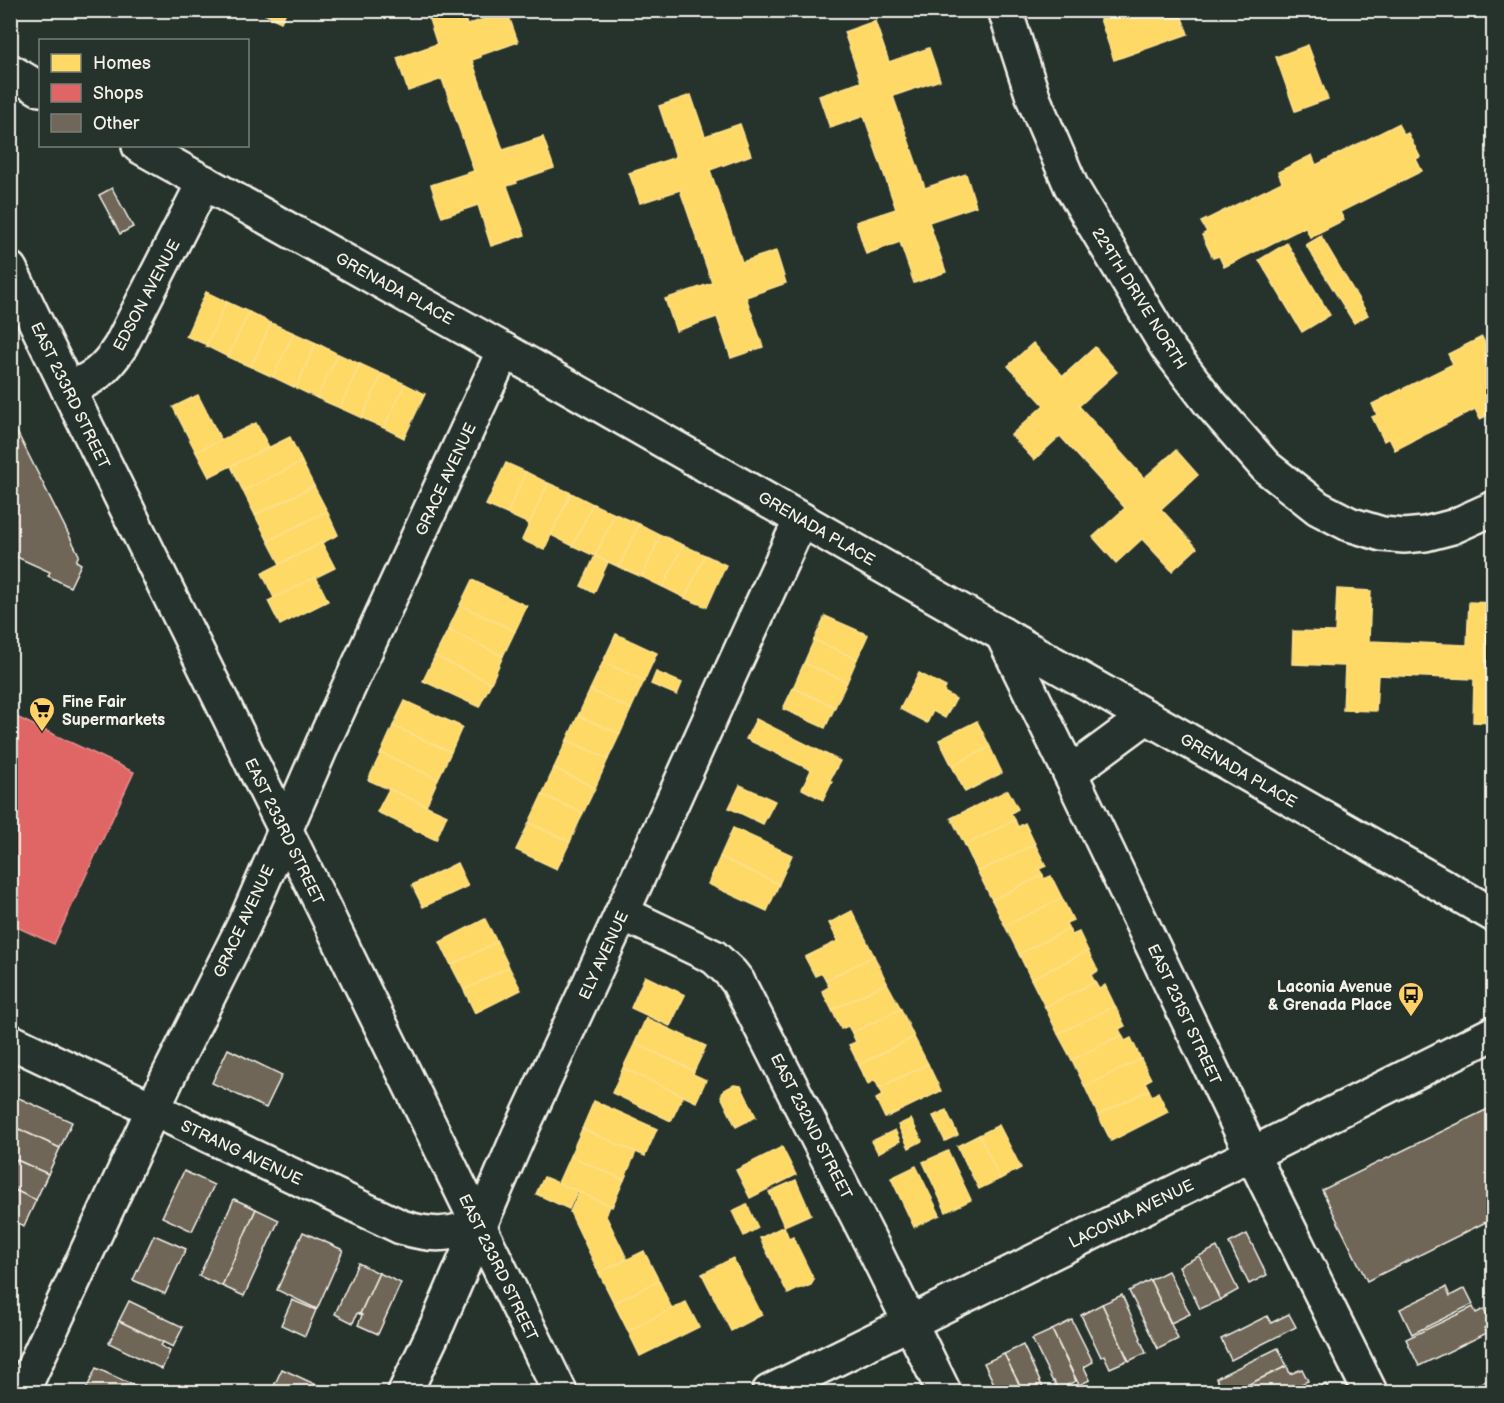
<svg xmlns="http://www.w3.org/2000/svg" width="1504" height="1403" font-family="'Balsamiq Sans',sans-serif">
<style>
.homes{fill:#ffd966;stroke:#fce08d;stroke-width:1.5}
.shops{fill:#e06666;stroke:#e6908d;stroke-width:1.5}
.building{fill:#706659;stroke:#f4f1e8;stroke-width:1.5}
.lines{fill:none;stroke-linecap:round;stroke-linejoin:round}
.minor-casing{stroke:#f4f1e8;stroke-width:38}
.tertiary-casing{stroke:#f4f1e8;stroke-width:38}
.primary-casing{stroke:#f4f1e8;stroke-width:38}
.minor{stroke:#26332d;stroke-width:33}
.tertiary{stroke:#26332d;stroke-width:33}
.primary{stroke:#26332d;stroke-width:33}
.labels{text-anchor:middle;stroke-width:6;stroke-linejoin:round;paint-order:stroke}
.street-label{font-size:16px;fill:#f4f1e8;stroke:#26332d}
.poi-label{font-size:16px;font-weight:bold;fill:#f4f1e8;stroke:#26332d;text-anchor:start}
</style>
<rect width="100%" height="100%" fill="#26332d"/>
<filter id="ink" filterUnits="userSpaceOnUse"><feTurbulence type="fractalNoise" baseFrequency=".0167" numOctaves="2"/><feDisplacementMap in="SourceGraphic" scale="12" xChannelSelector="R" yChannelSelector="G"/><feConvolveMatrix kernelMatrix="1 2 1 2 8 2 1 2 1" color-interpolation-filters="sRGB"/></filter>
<g filter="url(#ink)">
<!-- homes -->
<g class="homes">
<polygon points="256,10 287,10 281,22"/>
<polygon points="426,10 462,10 467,25 507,11 518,42 481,55 481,57 472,60 503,150 543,137 554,168 516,181 517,183 507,186 525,235 491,246 478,205 442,217 431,185 474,171 442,79 408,91 397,58 437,44"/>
<polygon points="1097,10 1194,10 1181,15 1188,34 1114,60"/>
<polygon points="875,21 889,62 929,48 940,80 893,96 925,188 966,174 976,206 929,222 946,272 914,283 900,242 866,254 856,222 896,209 864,116 830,128 819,96 861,82 844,32"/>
<polygon points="1308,45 1328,99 1295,111 1276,57"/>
<polygon points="691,95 705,136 740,124 751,155 710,170 742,262 776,251 786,283 746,297 763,347 731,358 717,317 676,331 665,299 712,283 680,190 640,203 629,173 676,157 659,106"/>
<polygon points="1398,124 1404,135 1408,133 1420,157 1416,159 1422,171 1340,212 1344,220 1310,237 1305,227 1224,267 1219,256 1213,258 1202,235 1207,232 1201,222 1282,182 1278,172 1312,155 1316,165"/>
<polygon points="1321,236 1368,315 1354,323 1306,245"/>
<polygon points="1287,243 1330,315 1302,332 1259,260"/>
<polygon points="206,292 227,302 207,345 186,336"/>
<polygon points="227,302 249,312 228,357 206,346"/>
<polygon points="249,312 271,323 251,367 228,357"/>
<polygon points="271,323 294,333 273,377 251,367"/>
<polygon points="294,333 316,343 296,388 273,377"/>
<polygon points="1482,337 1487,347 1494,343 1494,412 1480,419 1475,409 1395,450 1389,438 1384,441 1372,417 1377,415 1372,404 1453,364 1448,354"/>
<polygon points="316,343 338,354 317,398 296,388"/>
<polygon points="1033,343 1063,376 1095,347 1117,372 1079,406 1144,478 1176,450 1198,475 1161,509 1197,548 1172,571 1142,539 1116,563 1093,537 1125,508 1060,436 1034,460 1011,435 1044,405 1008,366"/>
<polygon points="338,354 360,364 340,408 317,398"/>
<polygon points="360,364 382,374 362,418 340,408"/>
<polygon points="382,374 405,384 384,428 362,418"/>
<polygon points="405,384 425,394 404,438 384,428"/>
<polygon points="198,395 221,440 196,452 173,407"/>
<polygon points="256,423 269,447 209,477 196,452"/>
<polygon points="290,437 302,462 243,491 231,466"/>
<polygon points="302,462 314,486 255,515 243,491"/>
<polygon points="506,463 526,472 507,514 486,505"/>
<polygon points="526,472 548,483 529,524 507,514"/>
<polygon points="548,483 571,493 544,550 522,540"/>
<polygon points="314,486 327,511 268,541 255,515"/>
<polygon points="571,493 593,504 573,546 551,535"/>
<polygon points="593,504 615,514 595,556 573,546"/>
<polygon points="327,511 338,535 280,564 268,541"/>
<polygon points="615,514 639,524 619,567 595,556"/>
<polygon points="639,524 661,535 642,577 619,567"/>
<polygon points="661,535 683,545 663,587 642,577"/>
<polygon points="322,543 335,568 274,598 262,573"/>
<polygon points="683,545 705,555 685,598 663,587"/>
<polygon points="705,555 726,565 707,607 685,598"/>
<polygon points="595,556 608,562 594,593 581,586"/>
<polygon points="316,577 328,601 280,625 268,601"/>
<polygon points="472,580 527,606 515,631 460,605"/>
<polygon points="1337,589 1371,591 1369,641 1467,645 1469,602 1494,603 1494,723 1473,722 1474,679 1378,675 1376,711 1343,710 1345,666 1292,664 1293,631 1335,632"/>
<polygon points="460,605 515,631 503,656 448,630"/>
<polygon points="825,616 868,635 857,659 814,640"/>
<polygon points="448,630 503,656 491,683 435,656"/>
<polygon points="616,634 657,653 644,681 603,662"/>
<polygon points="814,640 857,659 847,682 804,663"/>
<polygon points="435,656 491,683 479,707 423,681"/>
<polygon points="603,662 644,681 631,709 590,690"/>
<polygon points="804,663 847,682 835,707 793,688"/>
<polygon points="656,672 682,683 677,695 651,684"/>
<polygon points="919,673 946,687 944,692 956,699 945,718 933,711 927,723 900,709"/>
<polygon points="793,688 835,707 825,728 783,709"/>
<polygon points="590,690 631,709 620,734 578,716"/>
<polygon points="405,701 462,727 451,752 393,726"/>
<polygon points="578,716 620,734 608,759 567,740"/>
<polygon points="756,719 840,761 830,780 832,782 823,800 802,789 811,770 746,739"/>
<polygon points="977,721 990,747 952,766 939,740"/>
<polygon points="393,726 451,752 438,779 381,753"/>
<polygon points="567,740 608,759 595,788 554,768"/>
<polygon points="990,747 1002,773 965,792 952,766"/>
<polygon points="381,753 438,779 426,806 368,780"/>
<polygon points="554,768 595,788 583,813 542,795"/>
<polygon points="740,785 775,801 763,824 729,808"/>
<polygon points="389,789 447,815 436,840 377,812"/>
<polygon points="1008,790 1018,809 1011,813 1015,820 965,845 951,818"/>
<polygon points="542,795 583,813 570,842 529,823"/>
<polygon points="1015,820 1018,827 1025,823 1035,844 978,872 965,845"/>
<polygon points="529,823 570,842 557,869 516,850"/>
<polygon points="733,828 792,855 779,884 720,857"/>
<polygon points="1035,844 1046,866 1039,869 1043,875 992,900 978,872"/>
<polygon points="720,857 779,884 767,911 708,884"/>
<polygon points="457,863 468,886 423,907 412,885"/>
<polygon points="1043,875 1044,879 1051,876 1062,898 1005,926 992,900"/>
<polygon points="1062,898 1073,920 1066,923 1069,929 1019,954 1005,926"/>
<polygon points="852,911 874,956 826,980 822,973 815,976 805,957 838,941 829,923"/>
<polygon points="485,919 497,942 451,965 440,942"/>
<polygon points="1069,929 1072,935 1079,932 1088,951 1031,979 1019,954"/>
<polygon points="497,942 509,967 464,990 451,965"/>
<polygon points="1088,951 1098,971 1091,975 1095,982 1045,1007 1031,979"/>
<polygon points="874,956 887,983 832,1010 822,991 829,987 826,980"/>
<polygon points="509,967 521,990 475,1013 464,990"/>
<polygon points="645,976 685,995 670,1026 631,1008"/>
<polygon points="1095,982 1099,989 1105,985 1115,1006 1058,1034 1045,1007"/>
<polygon points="887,983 901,1009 852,1033 848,1026 841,1029 832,1010"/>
<polygon points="1115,1006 1125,1026 1119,1029 1122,1035 1072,1060 1058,1034"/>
<polygon points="901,1009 914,1037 859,1065 849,1045 856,1042 852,1033"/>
<polygon points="646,1018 706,1046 694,1071 635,1043"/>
<polygon points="1122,1035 1125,1041 1131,1038 1141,1059 1085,1087 1072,1060"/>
<polygon points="914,1037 928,1064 879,1088 875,1080 868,1084 859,1065"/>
<polygon points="635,1043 694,1071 693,1074 706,1080 696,1102 623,1068"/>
<polygon points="1141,1059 1151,1079 1145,1082 1149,1090 1098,1115 1085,1087"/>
<polygon points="928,1064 941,1091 885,1118 876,1099 883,1095 879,1088"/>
<polygon points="623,1068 683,1096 671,1121 612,1093"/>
<polygon points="734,1085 741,1086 756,1117 736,1127 721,1096 724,1090"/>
<polygon points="1149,1090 1152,1096 1158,1092 1168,1112 1111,1141 1098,1115"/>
<polygon points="594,1101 657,1129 645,1156 582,1129"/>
<polygon points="946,1110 958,1135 945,1141 933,1116"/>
<polygon points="911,1119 922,1141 909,1148 898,1125"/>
<polygon points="999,1125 1021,1168 1000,1179 979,1135"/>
<polygon points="582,1129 636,1152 624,1180 570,1156"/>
<polygon points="895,1130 900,1141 878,1153 872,1141"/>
<polygon points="979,1135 1000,1179 979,1189 957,1146"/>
<polygon points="782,1147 796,1175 750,1198 736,1170"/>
<polygon points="948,1151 971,1200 946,1212 923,1162"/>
<polygon points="570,1156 624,1180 612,1207 558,1183"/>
<polygon points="916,1166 940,1215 914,1227 891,1178"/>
<polygon points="544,1177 577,1191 569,1209 536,1194"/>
<polygon points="796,1180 811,1214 784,1226 769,1192"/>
<polygon points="579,1192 610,1206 606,1216 627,1259 599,1273 570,1212"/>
<polygon points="747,1204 758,1228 744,1236 732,1211"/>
<polygon points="784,1226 789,1239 793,1237 814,1280 811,1285 804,1288 800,1288 788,1294 760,1238"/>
<polygon points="644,1251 659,1281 614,1303 599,1273"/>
<polygon points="733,1258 762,1315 731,1331 702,1274"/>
<polygon points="659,1281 672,1309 628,1331 614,1303"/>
<polygon points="686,1302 699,1327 640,1356 628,1331"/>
</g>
<!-- shops -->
<polygon class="shops" points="10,714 134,772 54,944 10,924"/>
<!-- building -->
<g class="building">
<polygon points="112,188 133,227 120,234 99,195"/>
<polygon points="10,418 79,555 76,561 81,564 70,587 48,576 50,572 10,554"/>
<polygon points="228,1049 282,1075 266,1108 212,1083"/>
<polygon points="10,1094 72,1122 60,1148 10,1125"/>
<polygon points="1494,1106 1494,1196 1490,1198 1494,1204 1494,1218 1367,1281 1322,1190"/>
<polygon points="10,1125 60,1148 48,1174 10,1157"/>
<polygon points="10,1157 48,1174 36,1200 10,1188"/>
<polygon points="184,1171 214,1185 192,1231 162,1217"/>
<polygon points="10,1188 36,1200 24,1226 10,1219"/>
<polygon points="234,1199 256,1209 222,1286 199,1276"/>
<polygon points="256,1209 279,1220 244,1296 222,1286"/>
<polygon points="303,1232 343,1250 317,1309 277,1290"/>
<polygon points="1247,1234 1267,1275 1249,1284 1229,1243"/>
<polygon points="154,1235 186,1249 165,1294 133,1280"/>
<polygon points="1217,1247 1238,1290 1220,1300 1199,1256"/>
<polygon points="1199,1256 1220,1300 1200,1309 1179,1266"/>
<polygon points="358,1263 379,1273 360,1314 357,1313 353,1323 335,1314"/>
<polygon points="1168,1271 1190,1314 1171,1323 1150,1280"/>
<polygon points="379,1273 401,1283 378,1334 358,1325 362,1315 360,1314"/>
<polygon points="1150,1280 1178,1339 1158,1349 1129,1291"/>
<polygon points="1446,1287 1450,1296 1465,1288 1473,1304 1412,1334 1400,1309"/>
<polygon points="1122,1295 1141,1338 1140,1339 1146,1353 1129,1361 1102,1304"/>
<polygon points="292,1300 316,1310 305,1336 281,1325"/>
<polygon points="129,1301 183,1327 173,1347 119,1321"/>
<polygon points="1102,1304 1128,1360 1110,1368 1104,1355 1101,1357 1081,1315"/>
<polygon points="1473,1307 1476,1313 1484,1309 1492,1325 1484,1328 1487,1333 1419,1366 1406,1339"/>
<polygon points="1289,1314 1296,1327 1231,1360 1221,1339 1267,1316 1271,1323"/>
<polygon points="1072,1320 1093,1362 1084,1367 1090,1380 1079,1385 1052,1330"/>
<polygon points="119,1321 163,1342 161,1346 170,1351 162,1369 109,1343"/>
<polygon points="1052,1330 1076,1381 1058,1390 1054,1381 1053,1382 1032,1339"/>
<polygon points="1023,1345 1043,1388 1035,1392 1023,1392 1004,1354"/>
<polygon points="1278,1348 1287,1366 1233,1392 1224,1392 1216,1378"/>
<polygon points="1004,1354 1023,1392 998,1392 984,1363"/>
<polygon points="1287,1366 1290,1374 1302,1369 1308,1381 1284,1392 1233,1392"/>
<polygon points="96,1368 140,1388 138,1392 91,1392 86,1390"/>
<polygon points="282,1369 319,1386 316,1392 271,1392"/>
<polygon points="1494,1377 1494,1392 1461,1392"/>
<polygon points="1326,1384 1330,1392 1308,1392"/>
</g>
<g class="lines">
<defs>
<g id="minor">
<polyline points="1005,10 1034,100 1071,186 1167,347 1210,403 1266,467 1318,508 1349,524 1382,534 1404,536 1425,534 1452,527 1494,508"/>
<polyline points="10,71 40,89"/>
<polyline points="139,146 504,350 1494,915"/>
<path d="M68 389C93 379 105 370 120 347L204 182"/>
<polyline points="1002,634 1070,773 1252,1154 1370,1392"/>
<polyline points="1070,773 1146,717"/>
<polyline points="622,913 714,957 731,973 738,982 876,1253 944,1392"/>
<path d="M10 1041 401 1227C434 1237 446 1235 479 1226"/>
<polyline points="22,1392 168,1077 244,925 323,743 504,350"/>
<polyline points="405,1392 438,1323 518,1137 622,913 730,674 801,519"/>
</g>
<polyline id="tertiary" points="769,1392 1252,1154 1494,1033"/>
<polyline id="primary" points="10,269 68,389 255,769 285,829 560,1392"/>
</defs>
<!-- minor casing -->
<use href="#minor" class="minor-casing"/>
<!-- tertiary casing -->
<use href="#tertiary" class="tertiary-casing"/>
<!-- primary casing -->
<use href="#primary" class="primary-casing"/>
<!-- minor -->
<use href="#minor" class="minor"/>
<!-- tertiary -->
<use href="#tertiary" class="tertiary"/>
<!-- primary -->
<use href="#primary" class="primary"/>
</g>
</g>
<!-- icons -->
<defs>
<symbol id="supermarket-pin" viewBox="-11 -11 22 30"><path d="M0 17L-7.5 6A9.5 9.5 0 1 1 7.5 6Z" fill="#ffd166" stroke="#26332d"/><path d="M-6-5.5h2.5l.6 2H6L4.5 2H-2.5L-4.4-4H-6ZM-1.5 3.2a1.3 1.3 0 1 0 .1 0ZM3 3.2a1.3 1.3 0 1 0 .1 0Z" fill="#111"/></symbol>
<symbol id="bus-pin" viewBox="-11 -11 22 30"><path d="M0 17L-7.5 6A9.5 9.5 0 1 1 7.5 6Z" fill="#ffd166" stroke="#26332d"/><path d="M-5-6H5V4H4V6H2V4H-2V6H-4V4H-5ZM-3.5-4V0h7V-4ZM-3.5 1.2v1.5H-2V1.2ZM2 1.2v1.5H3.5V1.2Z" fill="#111"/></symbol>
</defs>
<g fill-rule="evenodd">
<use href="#supermarket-pin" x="27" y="695" width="30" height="40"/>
<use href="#bus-pin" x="1396" y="980" width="30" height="40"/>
</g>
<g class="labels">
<!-- street labels -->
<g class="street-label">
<text transform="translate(395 288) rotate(29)" y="6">GRENADA PLACE</text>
<text transform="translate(146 295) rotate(-62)" y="6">EDSON AVENUE</text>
<text transform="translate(1140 298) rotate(58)" y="6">229TH DRIVE NORTH</text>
<text transform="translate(71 395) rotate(64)" y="6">EAST 233RD STREET</text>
<text transform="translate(445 479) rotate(-65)" y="6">GRACE AVENUE</text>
<text transform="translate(817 528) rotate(30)" y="6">GRENADA PLACE</text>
<text transform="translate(1239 770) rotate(30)" y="6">GRENADA PLACE</text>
<text transform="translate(285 831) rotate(64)" y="6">EAST 233RD STREET</text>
<text transform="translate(243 921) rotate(-65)" y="6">GRACE AVENUE</text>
<text transform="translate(603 955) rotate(-65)" y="6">ELY AVENUE</text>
<text transform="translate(1185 1014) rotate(65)" y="6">EAST 231ST STREET</text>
<text transform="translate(812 1126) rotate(63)" y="6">EAST 232ND STREET</text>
<text transform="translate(242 1152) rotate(25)" y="6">STRANG AVENUE</text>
<text transform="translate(1131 1213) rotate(-26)" y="6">LACONIA AVENUE</text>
<text transform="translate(499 1267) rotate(64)" y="6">EAST 233RD STREET</text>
</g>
<!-- poi labels -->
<g class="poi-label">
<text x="62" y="707">Fine Fair<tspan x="62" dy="18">Supermarkets</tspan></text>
<text x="1392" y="992" text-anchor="end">Laconia Avenue<tspan x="1392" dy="18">&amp; Grenada Place</tspan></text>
</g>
</g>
<!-- margin -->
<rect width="1504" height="1403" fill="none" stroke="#26332d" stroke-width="36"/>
<rect x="18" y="18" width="1468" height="1367" fill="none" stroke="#f4f1e8" stroke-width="2" filter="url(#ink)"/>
<!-- legend -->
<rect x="39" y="39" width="210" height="108" fill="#26332d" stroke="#787f78" stroke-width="1.5"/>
<rect x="51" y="54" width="30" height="18" fill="#ffd966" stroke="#787f78" stroke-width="1.5"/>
<text x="93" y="69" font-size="18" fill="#f4f1e8">Homes</text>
<rect x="51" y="84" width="30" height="18" fill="#e06666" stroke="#787f78" stroke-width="1.5"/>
<text x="93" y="99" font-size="18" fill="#f4f1e8">Shops</text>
<rect x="51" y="114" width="30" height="18" fill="#706659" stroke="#787f78" stroke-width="1.5"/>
<text x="93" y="129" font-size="18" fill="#f4f1e8">Other</text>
</svg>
